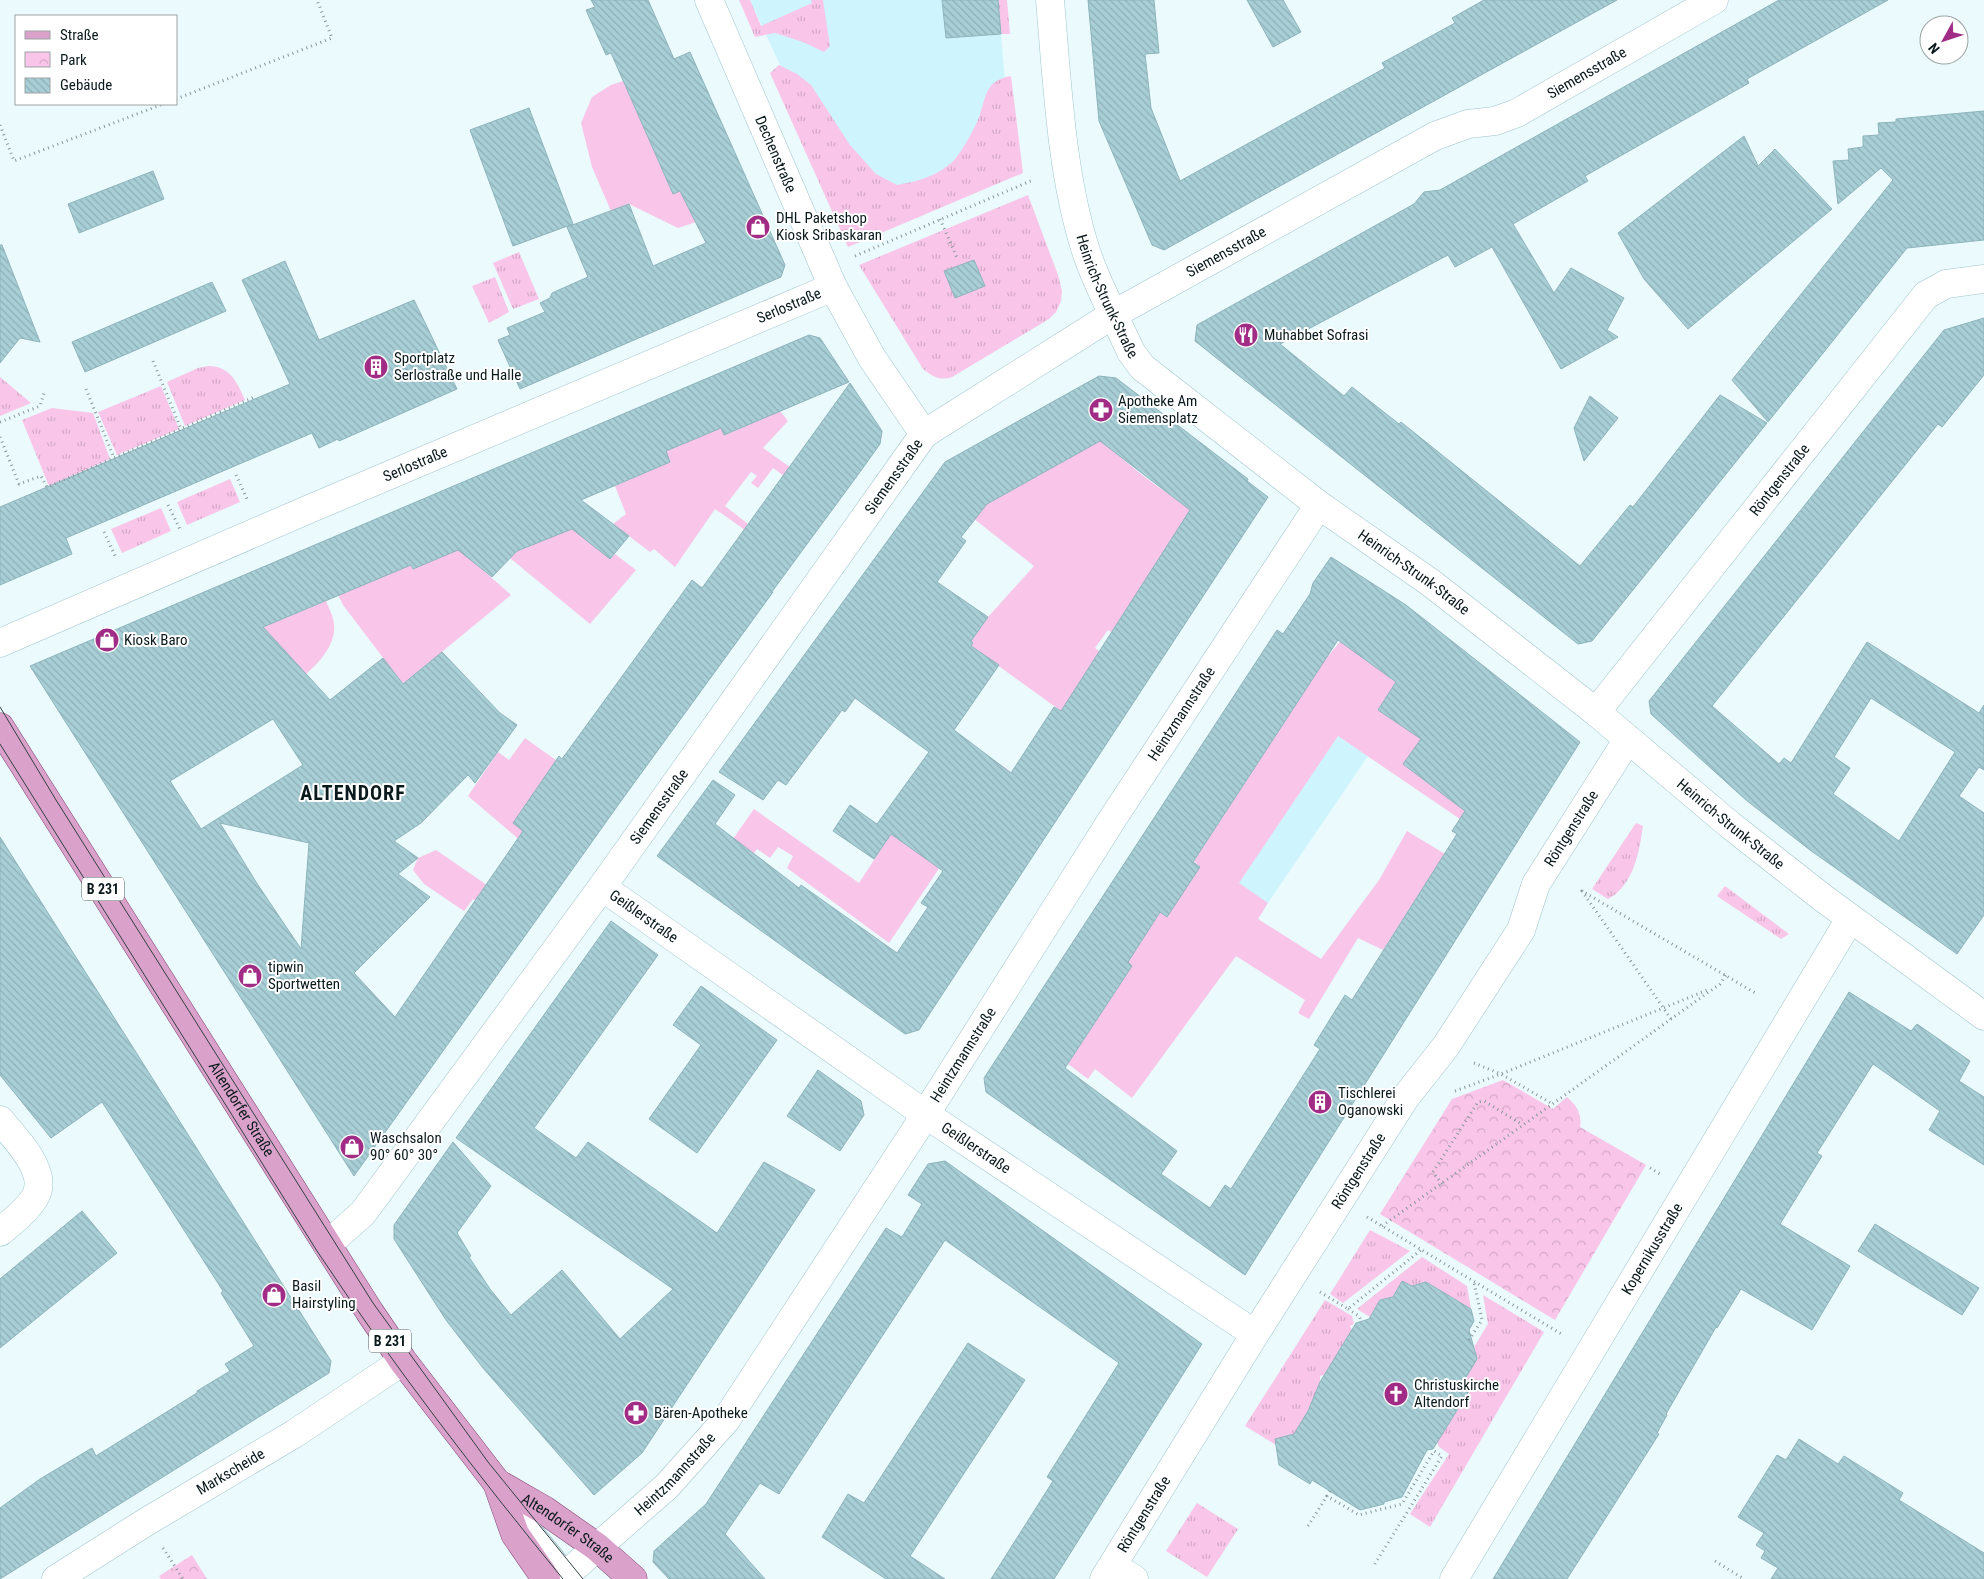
<svg xmlns="http://www.w3.org/2000/svg" width="1984" height="1579" font-family="'Roboto Condensed',sans-serif">
<style>
.built{fill:#cef5fd}
.grass{fill:url(#grass-tufts)}
.park{fill:url(#park-crowns)}
.garden{fill:#f9c5e9}
.building{fill:url(#building-back-hatch);stroke:#8eb4bc;fill-rule:evenodd}
.lines{fill:none;stroke-linecap:round;stroke-linejoin:round}
.lane-casing{stroke:#9fc5cd;stroke-width:17}
.street-casing{stroke:#9fc5cd;stroke-width:29}
.primary-casing{stroke:#814876;stroke-width:29}
.path{stroke:#88979a;stroke-width:3;stroke-dasharray:1 4;stroke-linecap:butt}
.lane{stroke:#fff;stroke-width:15}
.street{stroke:#fff;stroke-width:28}
.primary{stroke:#daa1ca;stroke-width:28}
.tram{stroke:#314043;stroke-width:1}
.labels{text-anchor:middle;stroke-width:4;stroke-linejoin:round;paint-order:stroke}
.shield{fill:#fff;stroke:#545e60;stroke-width:1}
.shield-label{font-size:14px;font-weight:bold;fill:#0a191c}
.street-label{font-size:15px;fill:#0a191c;stroke:#fff}
.poi-label{font-size:15px;fill:#0a191c;stroke:#fff;text-anchor:start}
.district-label{font-size:20px;font-weight:bold;letter-spacing:1px;fill:#0a191c;stroke:#fff}
</style>
<defs>
<pattern id="grass-tufts" width="24" height="20" patternUnits="userSpaceOnUse" patternTransform="scale(1.25)"><rect width="24" height="20" fill="#f9c5e9"/><path d="M3 7l-1-3M5 7V3M7 7l1-3M15 17l-1-3M17 17v-4M19 17l1-3" fill="none" stroke="#d4a9c7"/></pattern>
<pattern id="park-crowns" width="20" height="18" patternUnits="userSpaceOnUse" patternTransform="scale(1.25)"><rect width="20" height="18" fill="#f9c5e9"/><path d="M2 6a3 3 0 1 1 6 0M12 15a3 3 0 1 1 6 0" fill="none" stroke="#d4a9c7"/></pattern>
<pattern id="building-back-hatch" width="6" height="6" patternUnits="userSpaceOnUse" patternTransform="scale(1.25)"><rect width="6" height="6" fill="#a8ced6"/><path d="M-1 5l2 2M0 0l6 6M5-1l2 2" fill="none" stroke="#8fb0b7"/></pattern>
</defs>
<rect width="100%" height="100%" fill="#eafafd"/>
<!-- built -->
<g class="built">
<polygon points="750,0 998,0 1012,166 849,237 781,67"/>
<polygon points="1338,736 1368,756 1268,903 1238,883"/>
</g>
<!-- grass -->
<g class="grass">
<polygon points="739,0 750,0 761,26 812,3 811,0 823,0 830,46 824,52 803,42 775,33 755,37"/>
<polygon points="998,0 1007,0 1010,34 1001,34"/>
<path d="M779 65 797 74 811 85 850 145 876 174 897 185C918 181 932 178 950 164 958 159 973 131 977 122 987 100 982 81 1011 76L1023 173 848 247 770 73Z"/>
<path d="M1028 195 1058 275 1062 291 1061 301 1056 312 1049 319 952 377C940 381 933 377 923 369L859 265Z"/>
<polygon points="519,252 539,299 513,309 493,263"/>
<polygon points="495,277 509,312 489,323 472,286"/>
<path d="M208 366C230 366 237 382 245 400L185 426 167 382 198 368Z"/>
<polygon points="0,377 31,403 0,416"/>
<polygon points="161,386 179,429 117,455 98,412"/>
<polygon points="52,408 93,413 110,459 49,486 22,420"/>
<polygon points="230,479 240,502 187,525 177,502"/>
<polygon points="161,508 171,531 122,553 111,529"/>
<path d="M1636 823 1643 826C1639 852 1634 885 1608 899L1592 889Z"/>
<polygon points="1725,886 1789,934 1781,939 1717,896"/>
<polygon points="1370,1230 1410,1251 1343,1303 1330,1294"/>
<polygon points="1422,1257 1467,1286 1471,1309 1426,1282 1415,1285 1414,1287 1402,1281 1392,1298 1380,1300 1370,1317 1357,1309"/>
<polygon points="1483,1295 1544,1332 1430,1527 1410,1514 1449,1454 1439,1447 1437,1442 1465,1398 1470,1396 1469,1392 1464,1393 1460,1386 1477,1359 1474,1347 1488,1324"/>
<polygon points="1325,1300 1352,1316 1354,1324 1350,1326 1352,1330 1324,1375 1320,1376 1320,1381 1326,1380 1313,1411 1292,1437 1289,1435 1280,1438 1276,1445 1245,1426"/>
<polygon points="1197,1503 1238,1529 1207,1577 1166,1551"/>
</g>
<!-- park -->
<g class="park">
<path d="M1503 1080 1553 1109 1567 1097C1577 1106 1582 1114 1580 1127L1646 1165 1555 1320 1380 1214 1452 1099Z"/>
<polygon points="192,1555 207,1579 161,1579 159,1576"/>
</g>
<!-- garden -->
<g class="garden">
<polygon points="623,81 673,193 680,191 705,219 678,228 629,204 611,211 592,167 581,123 592,97 611,85"/>
<polygon points="780,411 788,421 763,448 790,467 784,476 773,468 758,488 751,483 757,476 751,472 725,506 748,524 745,530 715,509 675,567 654,549 650,552 613,524 626,514 615,486 670,462 666,451 721,428 725,435"/>
<path d="M1102 439C1129 467 1162 492 1196 510L1114 634 1108 630 1095 648 1102 653 1061 711 971 646V641L988 617 1034 566 973 518 987 504Z"/>
<polygon points="568,511 610,559 615,554 636,570 590,624 510,558 492,526"/>
<polygon points="463,547 468,557 511,595 403,684 343,605 338,595 409,562 413,569"/>
<path d="M326 601C328 607 332 613 333 619 339 641 321 661 306 674L263 627Z"/>
<polygon points="1343,638 1368,662 1385,674 1400,678 1379,710 1443,708 1404,764 1429,784 1495,773 1460,819 1338,736 1239,883 1268,903 1258,919 1321,959 1379,880 1407,831 1445,854 1383,950 1358,938 1309,1019 1298,1013 1305,1000 1236,956 1132,1098 1095,1069 1088,1079 1068,1064 1132,966 1128,962 1160,912 1167,916 1200,867 1194,861 1324,661"/>
<polygon points="525,738 560,763 528,834 522,842 468,796 498,752 509,760"/>
<polygon points="974,746 1011,772 977,824 971,821 889,943 787,868 793,856 778,847 770,858 757,849 737,876 718,860 754,809 859,883 891,834 905,844"/>
<polygon points="436,850 497,892 486,908 473,899 464,911 424,884 413,870 418,858"/>
</g>
<!-- building -->
<g class="building">
<polygon points="591,0 648,0 674,59 690,52 785,265 781,277 520,389 498,340 510,335 507,328 545,312 540,303 550,298 552,293 588,277 567,227 629,204 653,266 706,243 680,191 673,194 611,53 606,55 586,10 595,7"/>
<polygon points="942,0 998,0 1001,34 946,38"/>
<polygon points="1088,0 1154,0 1159,53 1145,54 1151,108 1180,181 1385,68 1382,63 1455,23 1452,18 1484,0 1617,0 1164,250 1152,245 1099,121"/>
<polygon points="1247,0 1283,0 1301,32 1273,47"/>
<polygon points="1779,0 1888,0 1747,79 1749,83 1585,176 1588,181 1513,224 1554,293 1571,268 1624,298 1607,330 1618,337 1561,369 1492,247 1455,267 1448,255 1280,344 1344,396 1352,387 1399,424 1401,422 1580,566 1630,505 1633,507 1720,395 1767,423 1592,641 1578,644 1195,341 1197,325 1414,204 1424,192 1440,190"/>
<polygon points="529,108 573,224 513,246 470,130"/>
<polygon points="1984,111 1984,240 1907,248 1768,422 1732,380 1893,180 1881,168 1838,204 1833,161 1849,160 1848,149 1863,147 1863,136 1879,135 1878,123 1896,122 1896,119"/>
<polygon points="1744,136 1758,166 1775,149 1832,209 1688,329 1644,279 1618,233"/>
<polygon points="153,171 164,199 79,233 68,204"/>
<polygon points="0,245 2,245 40,342 20,338 0,363"/>
<polygon points="974,260 985,286 955,298 944,271"/>
<polygon points="285,261 319,340 414,300 457,389 339,441 338,439 319,448 312,433 66,538 72,554 0,585 0,507 290,384 242,280"/>
<polygon points="212,282 226,311 85,372 72,342"/>
<path d="M1984 318V375L1942 427 1938 424 1712 706 1779 764 1784 758 1791 763 1867 642 1979 713 1984 705V770L1979 767 1959 796 1984 813V915L1957 954 1810 850 1746 800 1651 714 1649 701 1944 330ZM1871 698 1955 752 1899 841 1833 794 1850 768 1834 757Z"/>
<path d="M809 335 820 338 849 382 724 435 721 428 666 451 670 462 581 500 629 536 610 559 572 529 517 551 492 577 458 550 413 569 411 565 263 627 330 700 383 658 403 684 442 652 500 713 517 725 475 783 468 775 421 823 394 841 418 858 398 874 430 897 354 973 395 1017 523 831 513 823 559 756 562 759 692 580 702 588 850 383 882 431 880 444 860 472 771 593 773 592 621 801 354 1176 30 666ZM273 719 303 765 201 829 170 781ZM220 823 309 843 301 949 256 882Z"/>
<path d="M1099 376 1116 378 1248 479 1247 481 1268 497 919 1030 905 1034 657 856 713 780 735 795 715 824 799 888 801 885 897 953 928 907 921 903 943 871 891 834 874 859 833 831 850 805 877 824 929 752 855 698 845 712 842 710 786 785 778 780 763 800 719 772 945 462ZM1100 441 1190 510 1061 711 1054 707 1011 773 954 730 999 665 971 646 973 643 971 641 988 617 937 582 966 541 961 537 987 504Z"/>
<polygon points="1590,396 1618,418 1584,461 1574,428"/>
<path d="M1331 557 1406 605 1580 742 1245 1275 986 1092 984 1078 1277 630 1283 634 1310 594 1313 583ZM1338 640 1396 682 1378 710 1421 739 1403 764 1465 811 1452 831 1457 834 1352 1000 1345 995 1314 1045 1320 1049 1231 1189 1225 1185 1210 1208 1161 1174 1177 1151 1065 1068 1132 966 1128 962 1160 912 1167 917 1200 867 1193 862Z"/>
<polygon points="0,837 331,1361 329,1373 0,1579 0,1508 40,1479 92,1448 96,1456 197,1393 197,1391 230,1371 225,1364 254,1346 221,1293 223,1291 102,1102 51,1138 0,1075"/>
<polygon points="611,921 658,955 534,1128 576,1158 588,1142 717,1233 764,1162 815,1190 642,1453 594,1495 483,1368 446,1320 394,1239 394,1225 453,1142 491,1186 457,1233 471,1256 469,1257 490,1289 511,1315 562,1270 620,1339 673,1289 456,1138"/>
<polygon points="701,986 777,1040 697,1153 649,1119 701,1045 673,1025"/>
<polygon points="1849,992 1911,1031 1917,1024 1970,1061 1959,1081 1984,1097 1984,1165 1929,1130 1940,1111 1873,1064 1817,1153 1822,1156 1780,1224 1850,1266 1812,1330 1741,1289 1717,1328 1716,1327 1666,1414 1667,1415 1657,1433 1659,1434 1567,1579 1493,1579"/>
<polygon points="818,1070 861,1101 864,1115 840,1151 787,1116"/>
<polygon points="945,1161 1202,1344 1054,1579 991,1579 1053,1481 1047,1477 1119,1363 945,1240 779,1494 760,1483 725,1534 765,1579 669,1579 653,1562 654,1551 706,1504 886,1228 902,1237 922,1204 908,1195 928,1164"/>
<polygon points="82,1211 117,1253 0,1348 0,1279"/>
<polygon points="1875,1224 1979,1288 1962,1315 1858,1251"/>
<polygon points="1402,1281 1412,1286 1426,1282 1471,1309 1474,1321 1469,1330 1477,1359 1465,1379 1469,1391 1433,1449 1427,1450 1402,1497 1384,1502 1384,1504 1360,1510 1312,1480 1310,1484 1279,1465 1275,1439 1294,1434 1308,1411 1320,1382 1356,1323 1369,1319 1380,1300 1393,1297"/>
<polygon points="968,1343 1025,1380 910,1556 945,1579 886,1579 822,1537 848,1494 864,1503"/>
<polygon points="1799,1439 1838,1464 1844,1456 1903,1493 1899,1500 1984,1553 1984,1579 1771,1579 1778,1568 1761,1558 1765,1551 1756,1545 1764,1533 1738,1517 1777,1455 1786,1460"/>
</g>
<g class="lines">
<defs>
<polyline id="lane" points="510,1500 573,1577"/>
<g id="street">
<path id="s1" d="M709 0 833 287 872 358 924 434"/>
<path id="s2" d="M1050 0C1057 80 1061 172 1085 248 1096 284 1116 318 1131 352L1142 367 1319 505 1431 583 1596 712 1730 825 1823 898 1984 1016"/>
<path id="s3" d="M0 643 307 510 833 287"/>
<path id="s4" d="M1596 712 1926 295 1946 284 1984 279"/>
<path id="s5" d="M602 887 925 1114 1255 1334"/>
<path d="M0 1120C14 1137 43 1166 38 1189 36 1203 11 1223 0 1232"/>
<path id="s6" d="M327 1245 363 1213 602 887 924 434 1114 314 1435 136 1468 124 1495 121 1517 113 1714 0"/>
<polyline points="1113,1566 1134,1579"/>
<path id="s7" d="M56 1579 146 1522 294 1434 403 1361"/>
<path id="s8" d="M561 1579 667 1486 726 1420 913 1134 1113 818 1319 505"/>
<path id="s9" d="M1104 1579 1255 1334 1405 1098 1446 1046 1521 930 1536 884 1628 739"/>
<path id="s10" d="M1454 1579 1850 919"/>
</g>
<g id="primary">
<path id="s11" d="M0 727 369 1311 403 1361 497 1483 515 1534 546 1579"/>
<path id="s12" d="M497 1483 544 1510 597 1547 633 1579"/>
</g>
</defs>
<!-- lane casing -->
<use href="#lane" class="lane-casing"/>
<!-- street casing -->
<use href="#street" class="street-casing"/>
<!-- primary casing -->
<use href="#primary" class="primary-casing"/>
<!-- path -->
<g class="path">
<polyline points="176,99 332,38 317,0"/>
<polyline points="0,125 14,161 163,104"/>
<polyline points="940,219 958,260"/>
<polyline points="855,256 1033,180"/>
<polyline points="153,361 181,429"/>
<polyline points="86,389 114,458"/>
<polyline points="0,422 40,406 45,390"/>
<polyline points="0,437 19,484 41,476 47,487 254,397"/>
<polyline points="236,475 248,501"/>
<polyline points="168,505 181,531"/>
<polyline points="104,532 116,558"/>
<polyline points="1671,1019 1582,891 1757,994"/>
<polyline points="1474,1063 1501,1074 1551,1103"/>
<polyline points="1455,1091 1501,1074 1710,989"/>
<polyline points="1650,1168 1660,1174"/>
<polyline points="1442,1184 1433,1172 1478,1102 1484,1101 1523,1125"/>
<polyline points="1367,1217 1563,1335"/>
<polyline points="1382,1226 1720,984 1726,975"/>
<polyline points="1320,1292 1348,1309 1421,1250"/>
<polyline points="1348,1309 1359,1316 1361,1321"/>
<polyline points="1469,1340 1482,1320 1474,1282"/>
<polyline points="1330,1491 1327,1496 1359,1515 1402,1504 1434,1451 1442,1456 1373,1567"/>
<polyline points="1308,1526 1327,1496"/>
<polyline points="163,1548 183,1579"/>
<polyline points="1715,1561 1744,1579"/>
</g>
<!-- lane -->
<use href="#lane" class="lane"/>
<!-- street -->
<use href="#street" class="street"/>
<!-- primary -->
<use href="#primary" class="primary"/>
<!-- tram -->
<g class="tram">
<polyline points="0,707 56,800 373,1303 488,1462 583,1579"/>
<path d="M0 744 317 1251C393 1365 476 1473 563 1579"/>
</g>
</g>
<!-- icons -->
<defs>
<symbol id="shop-disc" viewBox="-11 -11 22 22"><circle r="9.5" fill="#a02c86" stroke="#fff"/><path d="M-5-2.5h2.3a2.7 3.5 0 0 1 5.4 0H5L5.5 6h-11ZM-1.5-2.5h3a1.5 2.3 0 0 0-3 0Z" fill="#fff"/></symbol>
<symbol id="restaurant-disc" viewBox="-11 -11 22 22"><circle r="9.5" fill="#a02c86" stroke="#fff"/><path d="M-5-6h1v4h1v-4h1v4h1v-4h1v5L-1.5 .5V6h-2V.5L-5-1ZM5-6V6H3V1.5H1.5Q1.5-4 5-6Z" fill="#fff"/></symbol>
<symbol id="building-disc" viewBox="-11 -11 22 22"><circle r="9.5" fill="#a02c86" stroke="#fff"/><path d="M-4-6H4V6H1V3H-1V6H-4ZM-2.5-4.3h1.7v1.8h-1.7ZM.8-4.3h1.7v1.8H.8ZM-2.5-1h1.7V.8h-1.7ZM.8-1h1.7V.8H.8Z" fill="#fff"/></symbol>
<symbol id="pharmacy-disc" viewBox="-11 -11 22 22"><circle r="9.5" fill="#a02c86" stroke="#fff"/><path d="M-2-6h4v4h4v4h-4v4h-4v-4h-4v-4h4Z" fill="#fff"/></symbol>
<symbol id="church-disc" viewBox="-11 -11 22 22"><circle r="9.5" fill="#a02c86" stroke="#fff"/><path d="M-1.2-6h2.4v3.5h3.3v2.4h-3.3V6h-2.4V-.1h-3.3v-2.4h3.3Z" fill="#fff"/></symbol>
</defs>
<g fill-rule="evenodd">
<use href="#shop-disc" x="744" y="213" width="28" height="28"/>
<use href="#restaurant-disc" x="1232" y="321" width="28" height="28"/>
<use href="#building-disc" x="362" y="353" width="28" height="28"/>
<use href="#pharmacy-disc" x="1087" y="396" width="28" height="28"/>
<use href="#shop-disc" x="93" y="626" width="28" height="28"/>
<use href="#shop-disc" x="236" y="962" width="28" height="28"/>
<use href="#building-disc" x="1306" y="1088" width="28" height="28"/>
<use href="#shop-disc" x="338" y="1133" width="28" height="28"/>
<use href="#shop-disc" x="260" y="1281" width="28" height="28"/>
<use href="#church-disc" x="1382" y="1380" width="28" height="28"/>
<use href="#pharmacy-disc" x="622" y="1399" width="28" height="28"/>
</g>
<g class="labels">
<!-- shield labels -->
<g class="shield">
<rect x="82" y="877.5" width="42" height="23" rx="4"/>
<rect x="369" y="1329.5" width="42" height="23" rx="4"/>
</g>
<g class="shield-label">
<text x="103" y="894">B 231</text>
<text x="390" y="1346">B 231</text>
</g>
<!-- street labels -->
<g class="street-label">
<text dy="5" stroke="none"><textPath href="#s6" startOffset="1766">Siemensstraße</textPath></text>
<text dy="5" stroke="none"><textPath href="#s1" startOffset="168">Dechenstraße</textPath></text>
<text dy="5" stroke="none"><textPath href="#s6" startOffset="1361">Siemensstraße</textPath></text>
<text dy="5" stroke="none"><textPath href="#s2" startOffset="304">Heinrich-Strunk-Straße</textPath></text>
<text dy="5" stroke="none"><textPath href="#s3" startOffset="858">Serlostraße</textPath></text>
<text dy="5" stroke="none"><textPath href="#s3" startOffset="452">Serlostraße</textPath></text>
<text dy="5" stroke="none"><textPath href="#s6" startOffset="956">Siemensstraße</textPath></text>
<text dy="5" stroke="none"><textPath href="#s4" startOffset="296">Röntgenstraße</textPath></text>
<text dy="5" stroke="none"><textPath href="#s2" startOffset="724">Heinrich-Strunk-Straße</textPath></text>
<text dy="5" stroke="none"><textPath href="#s8" startOffset="1070">Heintzmannstraße</textPath></text>
<text dy="5" stroke="none"><textPath href="#s6" startOffset="551">Siemensstraße</textPath></text>
<text dy="5" stroke="none"><textPath href="#s2" startOffset="1129">Heinrich-Strunk-Straße</textPath></text>
<text dy="5" stroke="none"><textPath href="#s9" startOffset="886">Röntgenstraße</textPath></text>
<text dy="5" stroke="none"><textPath href="#s5" startOffset="51">Geißlerstraße</textPath></text>
<text dy="5" stroke="none"><textPath href="#s8" startOffset="665">Heintzmannstraße</textPath></text>
<text dy="5" stroke="none"><textPath href="#s11" startOffset="452">Altendorfer Straße</textPath></text>
<text dy="5" stroke="none"><textPath href="#s5" startOffset="456">Geißlerstraße</textPath></text>
<text dy="5" stroke="none"><textPath href="#s9" startOffset="481">Röntgenstraße</textPath></text>
<text dy="5" stroke="none"><textPath href="#s10" startOffset="385">Kopernikusstraße</textPath></text>
<text dy="5" stroke="none"><textPath href="#s7" startOffset="205">Markscheide</textPath></text>
<text dy="5" stroke="none"><textPath href="#s8" startOffset="155">Heintzmannstraße</textPath></text>
<text dy="5" stroke="none"><textPath href="#s9" startOffset="76">Röntgenstraße</textPath></text>
<text dy="5" stroke="none"><textPath href="#s12" startOffset="84">Altendorfer Straße</textPath></text>
</g>
<!-- poi labels -->
<g class="poi-label">
<text x="776" y="223">DHL Paketshop<tspan x="776" dy="17">Kiosk Sribaskaran</tspan></text>
<text x="1264" y="340">Muhabbet Sofrasi</text>
<text x="394" y="363">Sportplatz<tspan x="394" dy="17">Serlostraße und Halle</tspan></text>
<text x="1118" y="406">Apotheke Am<tspan x="1118" dy="17">Siemensplatz</tspan></text>
<text x="124" y="645">Kiosk Baro</text>
<text x="268" y="972">tipwin<tspan x="268" dy="17">Sportwetten</tspan></text>
<text x="1338" y="1098">Tischlerei<tspan x="1338" dy="17">Oganowski</tspan></text>
<text x="370" y="1143">Waschsalon<tspan x="370" dy="17">90° 60° 30°</tspan></text>
<text x="292" y="1291">Basil<tspan x="292" dy="17">Hairstyling</tspan></text>
<text x="1414" y="1390">Christuskirche<tspan x="1414" dy="17">Altendorf</tspan></text>
<text x="654" y="1418">Bären-Apotheke</text>
</g>
<!-- district labels -->
<g class="district-label">
<text x="353" y="800">ALTENDORF</text>
</g>
</g>
<!-- legend -->
<rect x="15" y="15" width="162" height="90" fill="#ffffff" stroke="#9da3a4"/>
<rect x="25" y="31" width="25" height="8" fill="#daa1ca" stroke="#9da3a4"/>
<text x="60" y="40" font-size="15" fill="#0a191c">Straße</text>
<rect x="25" y="52" width="25" height="15" fill="url(#park-crowns)" stroke="#9da3a4"/>
<text x="60" y="65" font-size="15" fill="#0a191c">Park</text>
<rect x="25" y="78" width="25" height="15" fill="url(#building-back-hatch)" stroke="#9da3a4"/>
<text x="60" y="90" font-size="15" fill="#0a191c">Gebäude</text>
<!-- north arrow -->
<g transform="translate(1944 40) rotate(230)"><circle r="24" fill="#ffffff" stroke="#9da3a4"/>
<path d="M0-4L9 19L0 12L-9 19Z" fill="#a02c86"/>
<text y="-8" font-size="14" font-weight="bold" text-anchor="middle" fill="#0a191c">N</text>
</g>
</svg>
